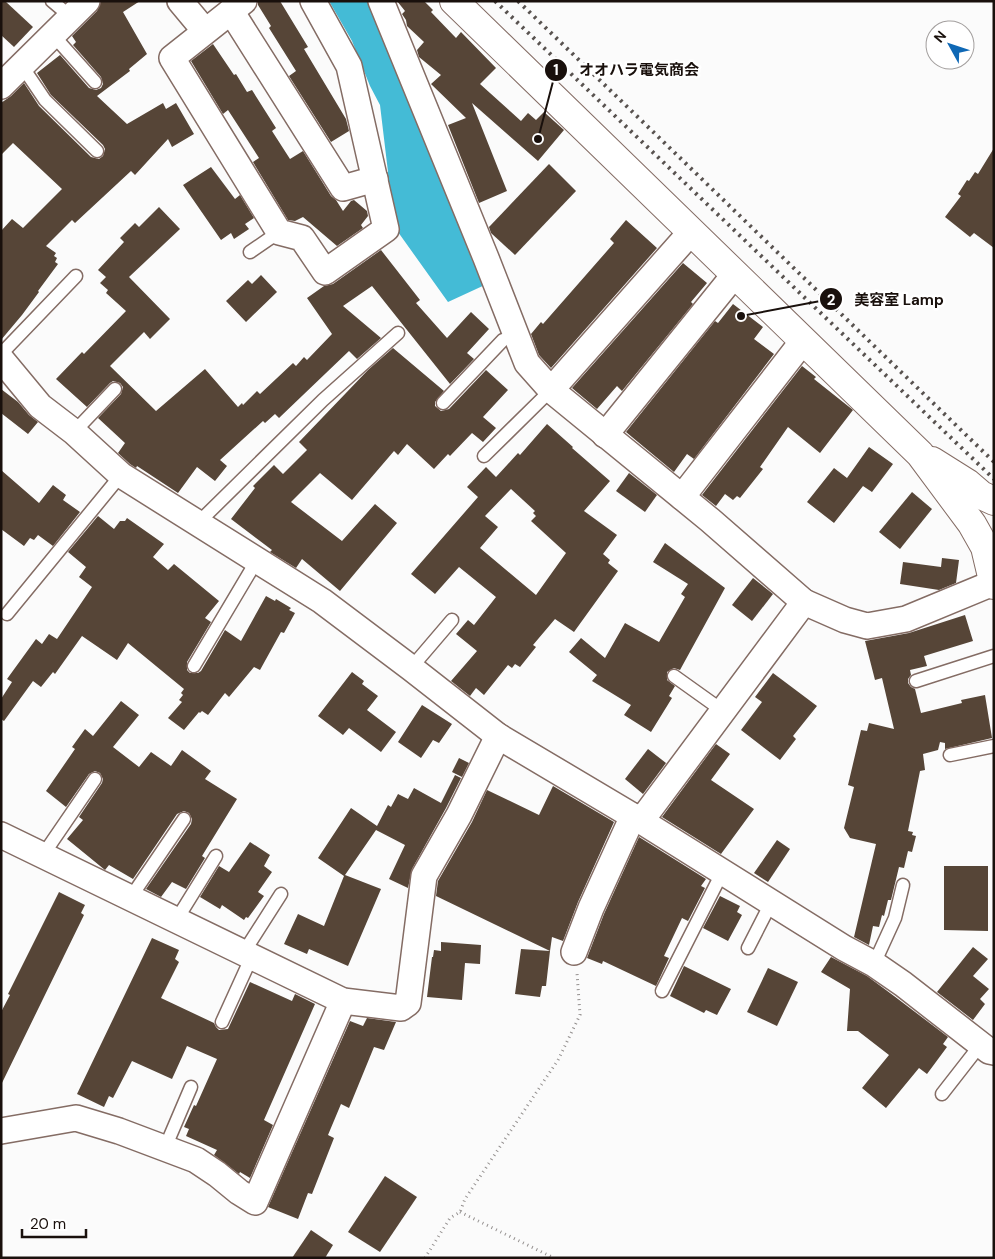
<svg xmlns="http://www.w3.org/2000/svg" width="995" height="1259" font-family="'DM Sans','Noto Sans JP',sans-serif">
<style>
.water{fill:#44bbd6}
.building{fill:#564537;fill-rule:evenodd}
.lines{fill:none;stroke-linecap:round;stroke-linejoin:round}
.lane-casing{stroke:#846c64;stroke-width:15}
.street-casing{stroke:#846c64;stroke-width:28}
.secondary-casing{stroke:#846c64;stroke-width:30}
.path{stroke:#94908f;stroke-width:3;stroke-dasharray:1 4;stroke-linecap:butt}
.lane{stroke:#fff;stroke-width:12}
.street{stroke:#fff;stroke-width:25}
.secondary{stroke:#fff;stroke-width:28}
.rail{stroke:#58524f;stroke-width:4;stroke-dasharray:2.5 5;stroke-linecap:butt}
.leader{fill:none;stroke:#19100c;stroke-width:2}
.callout-dot{fill:#19100c;stroke:#fff;stroke-width:2}
.mark-label{font-size:15px;text-anchor:middle;font-weight:bold;fill:#fff}
.callout-label{font-size:15px;text-anchor:middle;font-weight:bold;fill:#19100c;stroke:#fff;stroke-width:5;stroke-linejoin:round;paint-order:stroke}
</style>
<rect width="100%" height="100%" fill="#fbfbfb"/>
<!-- water -->
<polygon class="water" points="329,1 373,1 406,94 473,262 479,261 487,284 448,302 393,225 384,175 388,172 380,105 370,86 352,41"/>
<!-- building -->
<g class="building">
<polygon points="1,1 5,1 33,27 14,47 1,35"/>
<polygon points="101,1 140,1 123,12 147,54 129,69 130,71 97,96 127,124 163,103 166,109 176,103 194,134 172,147 168,139 135,175 131,171 75,223 72,220 46,246 56,253 54,256 57,258 55,262 58,264 38,291 39,292 22,315 1,340 1,231 12,219 23,228 62,189 13,143 1,155 1,103 11,96 24,83 39,106 91,157 99,159 103,156 105,149 103,145 51,95 37,73 60,55 89,88 96,90 101,88 103,84 101,77 73,45 76,42 72,36 97,11"/>
<polygon points="258,1 280,1 308,47 304,49 346,119 349,131 331,142 289,76 296,71 269,28 271,26 258,5"/>
<polygon points="397,1 424,1 433,10 431,12 456,38 461,32 496,68 480,84 521,121 528,113 536,120 544,112 564,130 538,161 472,103 507,191 479,203 448,125 466,118 431,84 441,75 419,57 417,50 424,42 407,26 406,20 402,14 405,11"/>
<polygon points="213,44 234,75 236,74 247,92 252,90 276,128 272,131 290,159 303,151 331,196 336,200 343,211 351,201 354,200 367,211 368,216 361,225 363,228 337,246 303,217 295,221 288,220 253,162 259,158 228,110 223,114 191,61"/>
<polygon points="994,148 994,248 974,233 970,237 945,217 961,196 958,194 967,180 969,181 975,172 978,174"/>
<polygon points="549,164 576,191 515,255 491,233 489,227"/>
<polygon points="211,167 235,199 240,195 254,218 245,224 249,229 234,239 231,233 221,240 183,185"/>
<polygon points="159,207 180,229 129,277 170,319 150,339 144,332 110,366 156,411 205,369 238,407 242,403 243,405 257,391 260,394 293,363 296,366 304,357 307,360 332,334 307,298 324,286 333,284 381,250 420,300 416,303 447,338 471,312 489,329 467,353 474,359 450,384 372,286 343,306 381,338 357,359 349,351 279,418 275,414 265,423 263,421 220,460 227,466 215,481 197,467 178,493 137,466 136,468 130,464 118,453 125,443 98,418 121,394 123,387 120,383 113,381 110,383 87,407 56,379 82,352 84,354 126,311 106,293 108,290 100,283 106,277 98,270 124,242 120,238 135,223 139,227"/>
<polygon points="626,220 657,248 551,368 539,355 531,334 541,322 543,324 614,243 610,239"/>
<polygon points="683,263 707,283 691,302 693,304 622,391 617,386 597,409 572,388"/>
<polygon points="261,275 277,292 246,322 226,301 248,280 252,284"/>
<polygon points="733,304 763,327 754,339 774,354 694,459 687,454 674,472 626,432 715,321 718,323"/>
<polygon points="393,348 444,391 435,402 435,406 441,411 449,409 486,370 508,390 483,417 496,428 483,442 472,433 450,456 448,454 434,469 407,444 398,455 394,451 352,500 320,473 291,502 342,541 375,504 397,523 340,591 302,559 296,568 270,552 272,550 231,519 255,488 253,486 274,465 283,474 307,450 299,442 368,370"/>
<polygon points="802,366 816,377 814,379 853,410 820,453 788,427 760,467 763,469 740,498 737,496 733,500 725,494 716,506 702,495"/>
<polygon points="1,389 18,402 29,415 38,422 28,434 1,413"/>
<path d="M547 424 573 447 572 448 610 481 584 511 617 535 603 554 610 560 608 563 618 571 574 632 555 619 533 645 536 647 520 667 515 664 512 668 508 665 484 695 476 688 470 696 451 681 477 651 456 634 468 620 474 625 496 597 459 567 435 594 411 574 478 497 467 487 486 467 496 477 518 453 520 455ZM511 489 535 511 533 513 536 516 531 521 566 553 536 595 480 548 498 527 485 516Z"/>
<polygon points="869,447 893,464 872,492 863,486 834,523 807,502 834,468 847,478"/>
<polygon points="1,470 39,503 53,485 66,495 63,500 80,512 53,546 38,535 34,540 30,538 24,546 1,529"/>
<polygon points="629,473 657,495 645,512 616,491"/>
<polygon points="912,492 932,509 900,549 879,532"/>
<polygon points="98,516 114,529 120,521 125,521 127,518 164,544 153,557 168,570 174,564 219,601 205,618 211,622 187,662 187,670 190,673 198,673 201,671 225,630 241,641 266,596 275,601 276,599 291,608 289,610 295,613 284,633 281,632 260,670 254,667 229,697 225,693 208,715 202,711 200,713 199,712 184,730 168,718 182,702 179,700 183,695 181,693 184,689 128,643 117,660 82,636 55,674 53,672 41,687 33,681 4,721 1,719 1,699 12,682 7,679 36,639 42,644 49,634 57,639 92,587 79,577 86,567 68,552"/>
<polygon points="665,543 725,588 680,670 674,668 667,672 667,680 675,686 669,696 672,698 651,732 624,715 631,705 592,681 597,675 569,652 581,638 605,658 625,623 659,642 685,597 681,594 688,584 653,562"/>
<polygon points="942,558 959,560 956,583 939,590 900,584 903,562 941,567"/>
<polygon points="753,578 773,594 752,621 732,605"/>
<polygon points="965,615 973,641 924,656 927,666 910,670 911,675 908,679 908,683 911,687 915,689 921,713 962,703 961,700 985,695 992,738 945,749 945,743 940,742 938,750 923,754 925,770 920,771 908,831 913,832 912,835 916,836 912,852 908,851 904,868 899,867 891,900 888,900 884,916 882,915 879,927 873,926 869,945 854,937 876,844 850,838 844,828 854,787 848,785 861,730 867,731 869,723 894,729 882,678 875,680 865,641 909,633"/>
<polygon points="352,672 364,681 362,684 378,696 367,710 396,732 381,752 349,728 343,735 318,716"/>
<polygon points="773,673 817,706 793,736 796,739 780,760 741,730 762,702 755,697"/>
<polygon points="121,701 139,715 113,747 139,767 151,752 171,766 182,750 211,771 205,779 237,799 202,856 205,858 186,889 172,882 161,897 146,889 191,824 192,819 189,813 184,811 177,814 133,879 109,865 105,870 67,839 83,820 79,817 102,783 103,779 100,773 95,771 89,774 66,807 46,791 75,749 72,747 85,729 93,736"/>
<polygon points="422,705 452,724 439,743 433,740 421,758 398,742"/>
<polygon points="716,744 730,754 711,780 754,809 721,854 662,817"/>
<polygon points="648,749 666,763 643,794 625,779"/>
<polygon points="459,758 469,763 462,777 452,772"/>
<polygon points="455,775 461,778 446,808 412,869 408,888 389,879 405,845 376,830 345,875 381,889 348,966 309,949 307,954 284,944 298,914 324,926 344,876 318,858 351,808 377,826 388,805 391,807 398,794 408,799 414,788 441,803"/>
<polygon points="553,786 614,822 578,902 563,941 552,937 550,951 436,896 438,881 472,822 487,790 539,815"/>
<polygon points="639,837 706,879 701,886 705,888 688,921 682,918 664,956 669,958 656,986 603,961 602,964 587,958 604,914"/>
<polygon points="777,840 790,849 768,882 754,873"/>
<polygon points="250,842 270,855 264,866 272,872 258,892 264,896 248,918 246,917 244,920 222,905 220,909 200,897 219,866 229,872"/>
<polygon points="944,866 988,866 988,931 944,930"/>
<polygon points="59,892 85,905 81,913 84,915 1,1085 1,1012 10,995 8,994"/>
<polygon points="720,896 740,906 737,912 742,915 728,941 703,928"/>
<polygon points="152,938 179,950 175,959 179,962 161,998 214,1023 216,1027 219,1030 228,1029 250,982 292,1001 295,994 315,1004 264,1120 273,1125 250,1178 240,1172 239,1174 214,1155 217,1150 186,1136 189,1129 184,1127 194,1105 196,1106 217,1059 187,1046 172,1079 132,1061 113,1098 109,1096 104,1107 77,1094"/>
<polygon points="441,942 481,945 480,964 465,963 462,1000 427,997 432,957 433,957 434,950 441,951"/>
<polygon points="973,947 988,959 973,976 989,989 980,999 985,1004 973,1020 937,992"/>
<polygon points="521,949 550,951 546,986 542,986 540,997 515,994"/>
<polygon points="831,957 867,976 894,996 948,1037 943,1044 947,1047 927,1074 919,1068 886,1108 862,1088 889,1055 858,1031 847,1031 850,989 821,972"/>
<polygon points="684,966 731,989 717,1015 706,1010 704,1013 670,996"/>
<polygon points="768,968 798,982 777,1026 747,1012"/>
<polygon points="367,1018 396,1022 384,1050 374,1047 349,1108 341,1104 328,1135 334,1138 312,1194 308,1193 298,1219 268,1207 350,1021 363,1026"/>
<polygon points="385,1176 417,1197 380,1252 348,1232"/>
<polygon points="311,1230 333,1245 325,1258 292,1258"/>
</g>
<g class="lines">
<defs>
<g id="lane">
<polyline points="52,1 71,17"/>
<polyline points="53,35 95,82"/>
<polyline points="22,66 45,100 97,151"/>
<polyline points="250,252 279,232"/>
<polyline points="1,354 76,276"/>
<polyline points="443,403 503,340 516,335"/>
<polyline points="74,432 115,389"/>
<polyline points="484,456 551,390"/>
<polyline points="198,523 323,400 398,333"/>
<polyline points="7,614 121,475"/>
<polyline points="194,666 257,560"/>
<polyline points="411,668 452,620"/>
<polyline points="674,676 723,711"/>
<polyline points="916,681 994,656"/>
<polyline points="950,755 994,746"/>
<polyline points="43,855 95,779"/>
<polyline points="131,897 184,819"/>
<polyline points="177,919 216,856"/>
<polyline points="748,948 771,903"/>
<polyline points="244,952 281,894"/>
<polyline points="874,964 895,918 903,885"/>
<polyline points="662,991 723,871"/>
<polyline points="222,1022 252,956"/>
<polyline points="942,1094 981,1044"/>
<polyline points="165,1148 191,1087"/>
</g>
<g id="street">
<polyline points="180,1 205,31"/>
<polyline points="244,1 172,58 279,232 302,238 325,272 386,229 349,66 313,1"/>
<polyline points="381,1 486,258 527,363 551,390 710,520 804,602"/>
<polyline points="231,11 343,188 375,179"/>
<polyline points="1,86 87,1"/>
<polyline points="1,359 40,406 74,432 121,475 322,601 411,668 498,736 641,821 844,948 874,964 903,984 989,1051 994,1052"/>
<polyline points="551,390 691,232"/>
<polyline points="605,435 735,274"/>
<polyline points="682,497 803,341"/>
<polyline points="641,821 804,602 845,620 867,626 906,619 993,583"/>
<polyline points="1,835 343,1001 401,1008 408,1003 424,876 459,815 498,736"/>
<polyline points="574,952 591,908 633,816"/>
<polyline points="1,1131 76,1118 119,1131 196,1160 217,1174 239,1192 255,1202 343,1001"/>
</g>
<g id="secondary">
<polyline points="454,1 920,454 972,524 985,547 994,585"/>
<polyline points="932,461 967,483 981,495 994,501"/>
</g>
</defs>
<!-- lane casing -->
<use href="#lane" class="lane-casing"/>
<!-- street casing -->
<use href="#street" class="street-casing"/>
<!-- secondary casing -->
<use href="#secondary" class="secondary-casing"/>
<!-- path -->
<g class="path">
<polyline points="460,1212 554,1258"/>
<polyline points="425,1258 450,1218 460,1212 465,1199 558,1060 580,1015 577,973"/>
</g>
<!-- lane -->
<use href="#lane" class="lane"/>
<!-- street -->
<use href="#street" class="street"/>
<!-- secondary -->
<use href="#secondary" class="secondary"/>
<!-- rail -->
<g class="rail">
<polyline points="495,1 994,479"/>
<polyline points="518,1 994,462"/>
</g>
</g>
<!-- callouts -->
<path class="leader" d="M538 139L556 70M741 316L831 299"/>
<g class="callout-dot">
<circle cx="538" cy="139" r="5"/>
<circle cx="741" cy="316" r="5"/>
<circle cx="556" cy="70" r="12"/>
<circle cx="831" cy="299" r="12"/>
</g>
<g class="mark-label">
<text x="556" y="75">1</text>
<text x="831" y="305">2</text>
</g>
<g class="callout-label">
<text x="639" y="75">オオハラ電気商会</text>
<text x="899" y="305">美容室 Lamp</text>
</g>
<!-- border -->
<rect width="995" height="1259" fill="none" stroke="#19100c" stroke-width="5"/>
<!-- north arrow -->
<g transform="translate(950 45) rotate(310)"><circle r="24" fill="#ffffff" stroke="#a39f9e"/>
<path d="M0-4L9 19L0 12L-9 19Z" fill="#0f68b5"/>
<text y="-8" font-size="14" font-weight="bold" text-anchor="middle" fill="#19100c">N</text>
</g>
<!-- scale -->
<path d="M22 1229v8h64v-8" fill="none" stroke="#19100c" stroke-width="2.5"/>
<text x="30" y="1229" font-size="15" fill="#19100c" stroke="#ffffff" stroke-width="4" paint-order="stroke">20 m</text>
</svg>
